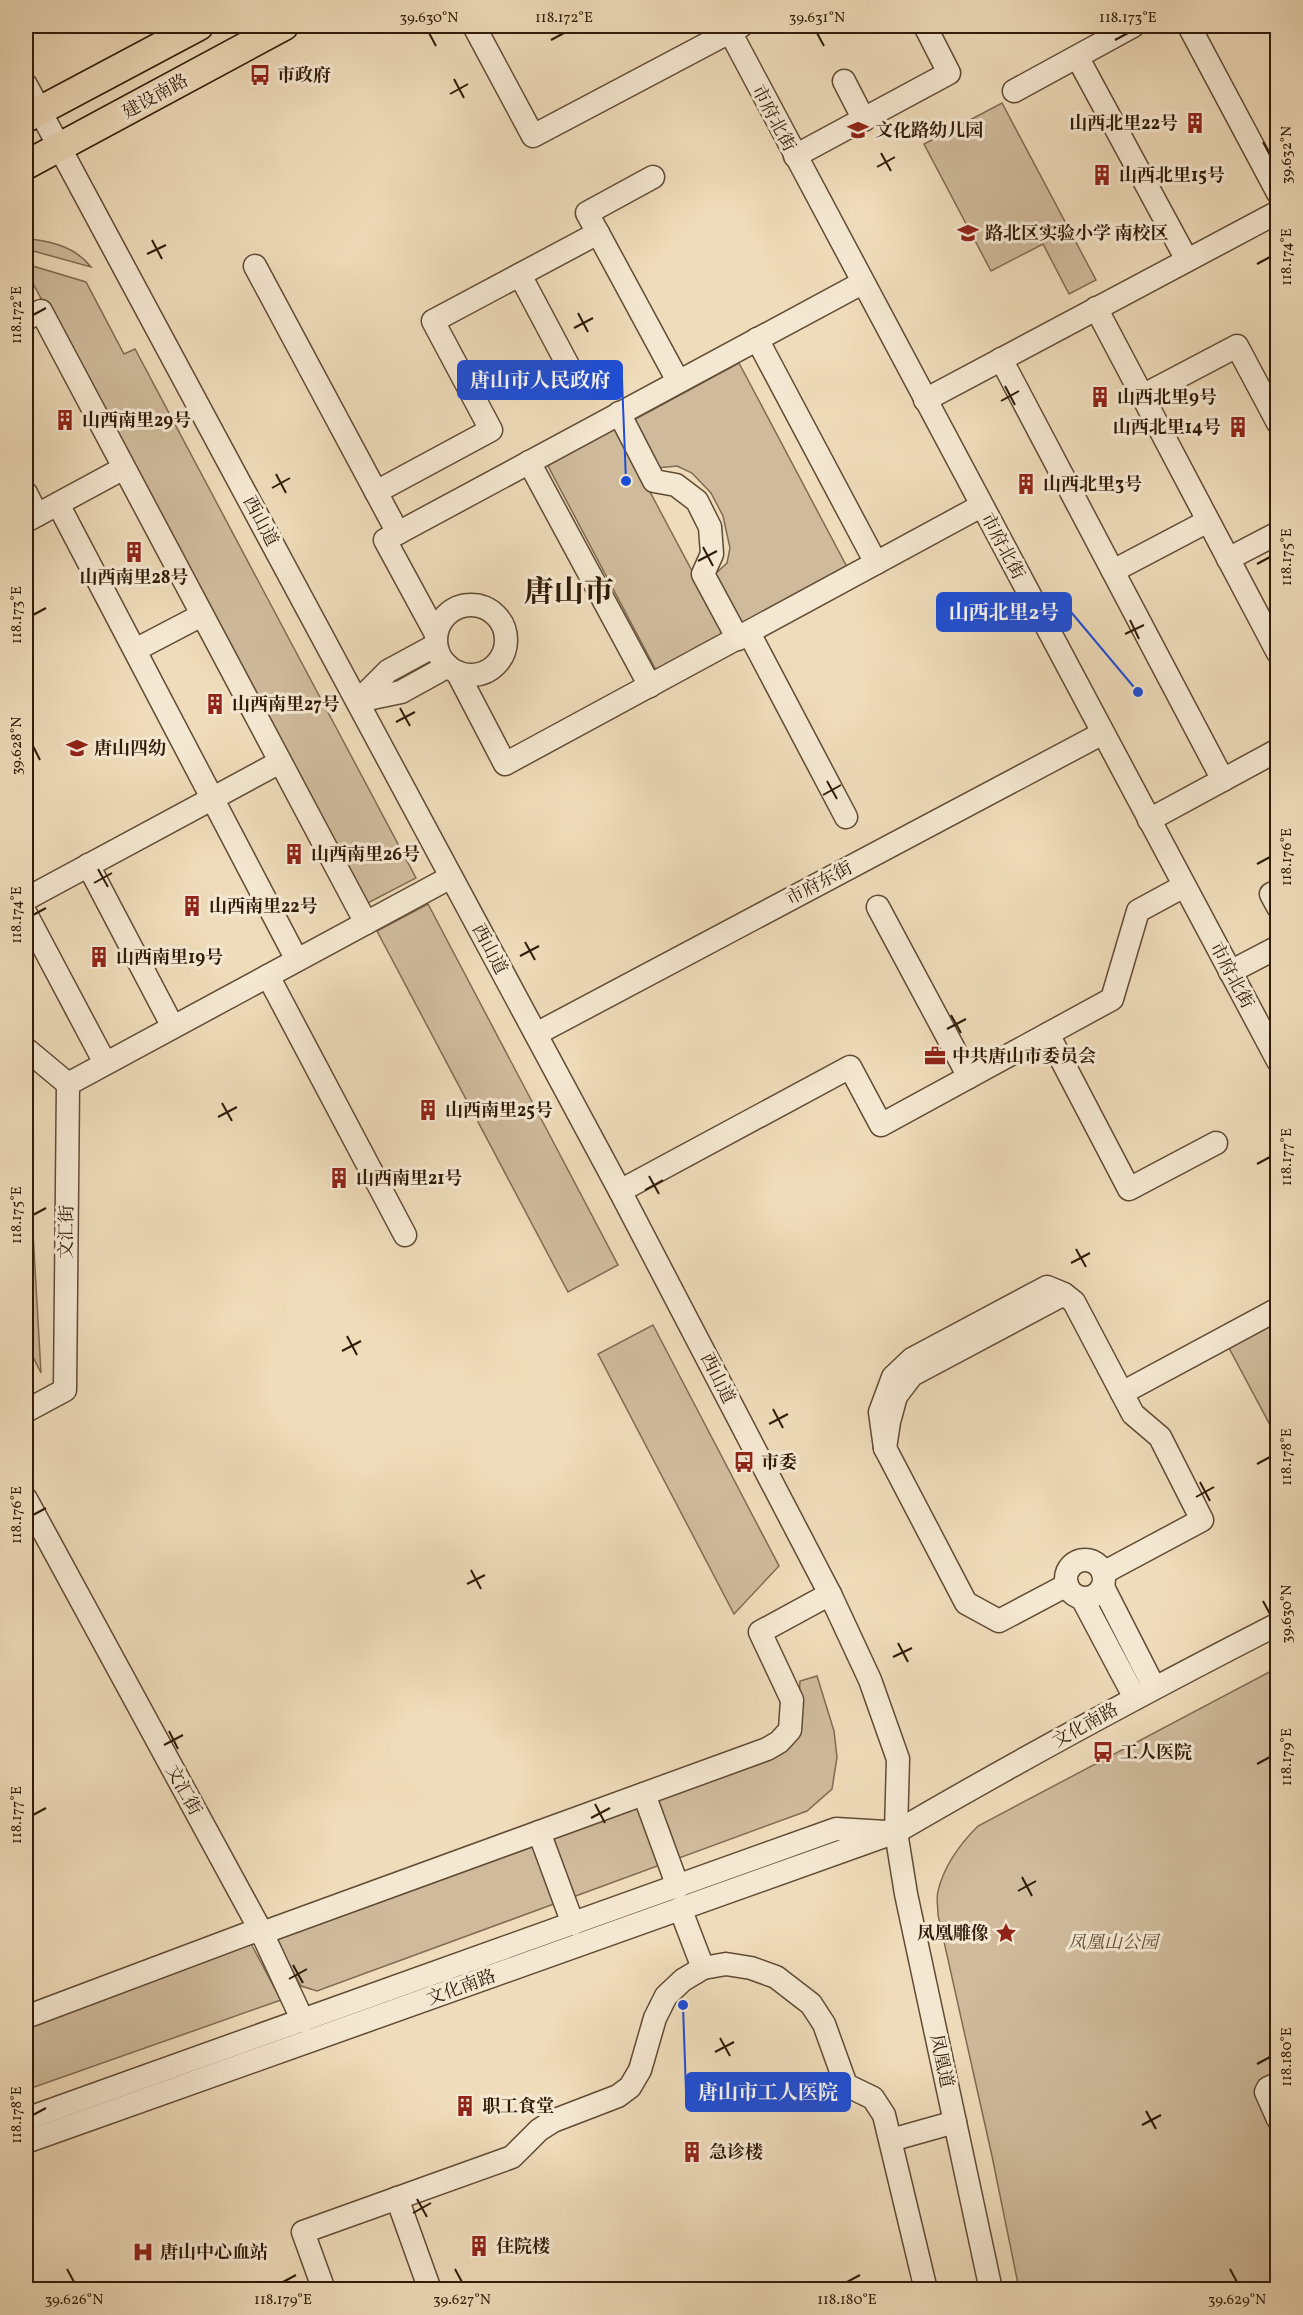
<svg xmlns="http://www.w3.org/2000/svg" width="1303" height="2315" font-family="Vollkorn,'Noto Serif SC',serif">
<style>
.green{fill:#cfbb9c;stroke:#806b52;stroke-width:1.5}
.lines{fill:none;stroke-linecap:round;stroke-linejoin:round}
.minor-casing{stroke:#604b34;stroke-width:25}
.major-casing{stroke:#301b08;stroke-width:31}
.minor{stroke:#f5e8d2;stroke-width:22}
.major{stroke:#efdcba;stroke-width:28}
.ticks{fill:none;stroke:#301b08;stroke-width:2}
.labels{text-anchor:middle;stroke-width:6;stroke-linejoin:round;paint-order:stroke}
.poi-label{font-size:18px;font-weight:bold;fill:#301b08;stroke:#f5e8d2;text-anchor:start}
.street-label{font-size:18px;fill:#301b08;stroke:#f5e8d2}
.park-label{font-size:18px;font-style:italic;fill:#604b34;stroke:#f5e8d2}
.town-label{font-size:30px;font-weight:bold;fill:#301b08;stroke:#f5e8d2}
.leader{fill:none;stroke:#1d4ed8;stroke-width:2}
.callout-dot{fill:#1d4ed8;stroke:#f5e8d2;stroke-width:2}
.callout{fill:#1d4ed8;stroke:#1d4ed8;stroke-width:2}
.callout-label{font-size:20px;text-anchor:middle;font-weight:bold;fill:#fff}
.neatline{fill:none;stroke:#301b08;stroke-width:2}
.ticks-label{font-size:15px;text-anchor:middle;fill:#301b08}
</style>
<rect width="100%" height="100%" fill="#efdcba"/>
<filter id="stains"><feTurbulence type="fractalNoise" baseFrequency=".00333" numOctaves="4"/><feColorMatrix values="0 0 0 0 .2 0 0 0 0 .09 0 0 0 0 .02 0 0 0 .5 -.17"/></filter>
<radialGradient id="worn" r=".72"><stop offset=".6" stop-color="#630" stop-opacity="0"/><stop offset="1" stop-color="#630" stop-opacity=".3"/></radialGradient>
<!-- green -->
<g class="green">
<polygon points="1002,103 1096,280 1069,294 1043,244 991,271 924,144"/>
<path d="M31 239C55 242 76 248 91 267L26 249V240Z"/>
<polygon points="26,264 86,282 124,354 135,349 416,878 362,906 26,270"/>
<polygon points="739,363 847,567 739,625 713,576 727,563 730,548 723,516 711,493 692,473 677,466 657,468 632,421"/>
<polygon points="616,428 725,633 656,670 547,464"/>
<polygon points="428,904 618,1265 568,1292 377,931"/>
<polygon points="26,1198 31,1198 41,1373 26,1343"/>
<polygon points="1277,1321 1277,1438 1229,1348"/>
<polygon points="653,1325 779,1566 734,1614 598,1354"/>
<path d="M1277 1668V2289H1019L992 2156 938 1915C938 1907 936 1898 938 1891 944 1866 960 1844 978 1826Z"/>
<polygon points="817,1676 834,1731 837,1757 832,1789 807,1811 317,1991 301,1986 275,1938 777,1754 798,1720 800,1681"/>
<polygon points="250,1942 281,2000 26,2090 26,2025"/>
</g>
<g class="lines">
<defs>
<g id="minor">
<polyline points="474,26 533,136 741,26"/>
<polyline points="727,26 1278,1061"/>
<polyline points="1189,26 1278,193"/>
<polyline points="1080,62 1187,260"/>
<polyline points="844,81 864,120"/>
<polyline points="26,85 620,1191 830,1594 870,1680 898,1759 896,1832 906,1894 991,2290"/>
<polyline points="1014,91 1133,26"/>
<polyline points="795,156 949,73 925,26"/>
<polyline points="598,233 587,213 653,177"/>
<polyline points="255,266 398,533"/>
<polyline points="520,275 579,386"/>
<polyline points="1096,308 1278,653"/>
<polyline points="26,319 41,311 366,923"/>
<polyline points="757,339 876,563"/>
<polyline points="1001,359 1223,780"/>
<polyline points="1142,396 1237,346 1278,423"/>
<polyline points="925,400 1278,212"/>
<polyline points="619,413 654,481 676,485 697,501 710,527 712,554 703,574 738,639"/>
<polyline points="529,462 650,686"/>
<polyline points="376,492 491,430 433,321 598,233 678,381"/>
<polyline points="26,493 37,515"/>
<polyline points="58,504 297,960"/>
<polyline points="26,521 124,468"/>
<polyline points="1228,559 1278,533"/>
<polyline points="1113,571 1208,521"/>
<circle cx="471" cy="640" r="35"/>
<polyline points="749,633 846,817"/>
<polyline points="436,634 385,540 862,283"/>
<polyline points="135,650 202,615"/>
<polyline points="457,672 505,764 981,506"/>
<polyline points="358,701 401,692 448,666"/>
<polyline points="358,701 388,671 436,645"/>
<polyline points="1149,820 1278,750"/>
<polyline points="88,865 173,1027"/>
<polyline points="1278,891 1271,894 1278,907"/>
<polyline points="26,899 280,762"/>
<polyline points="878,907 969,1077"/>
<polyline points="26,914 105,1063"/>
<polyline points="1230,972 1278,947"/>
<polyline points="268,976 405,1235"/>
<polyline points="536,1034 1103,733"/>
<polyline points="1048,1034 1129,1189 1216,1143"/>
<polyline points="26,1049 68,1084 65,1390 26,1411"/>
<polyline points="68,1084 451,877"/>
<polyline points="620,1191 850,1067 881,1125 1112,999 1138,911 1184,886"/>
<polyline points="1064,1294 912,1375 896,1396 889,1422 885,1448 880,1412 893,1377 912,1359 1047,1287 1064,1294 1074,1302 1133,1414 1160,1437 1202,1520 1103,1573"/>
<polyline points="1122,1393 1278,1309"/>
<polyline points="885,1448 966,1603 999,1621 1067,1585"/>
<polyline points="26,1499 262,1933 303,2021"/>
<circle cx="1085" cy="1579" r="19"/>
<polyline points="1103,1587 1154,1687"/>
<polyline points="1082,1598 1135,1698"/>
<polyline points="644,1794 678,1887"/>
<polyline points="539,1832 573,1924"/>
<polyline points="680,1908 703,1968"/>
<polyline points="26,2017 252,1932 262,1933 767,1749 779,1742 790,1730 792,1700 760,1632 830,1594"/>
<polyline points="1278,2087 1275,2085 1268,2088 1266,2092 1278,2119"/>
<polyline points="26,2119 836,1829 886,1832"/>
<polyline points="891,2140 955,2122"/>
<path d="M26 2142 896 1832C1021 1759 1149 1690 1278 1624"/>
<polyline points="397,2198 430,2290"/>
<polyline points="324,2290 303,2232 512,2157 539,2130 553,2121 618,2096 630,2087 640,2070 655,2018 666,1996 683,1980 703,1968 726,1964 751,1968 776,1977 811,2004 824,2024 846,2085 873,2098 884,2115 926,2290"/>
</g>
<g id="major">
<polyline points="26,118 199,26"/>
<polyline points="26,165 284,26"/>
</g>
</defs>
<!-- minor casing -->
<use href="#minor" class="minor-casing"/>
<!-- major casing -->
<use href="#major" class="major-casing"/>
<!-- minor -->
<use href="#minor" class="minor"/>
<!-- major -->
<use href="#major" class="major"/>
</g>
<!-- ticks -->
<path class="ticks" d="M429 33 436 46M817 33 824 46M551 40 564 33M1115 40 1128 33M454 79 464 98M450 94 468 84M1263 142 1270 155M881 153 891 171M877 167 895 157M152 240 162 259M147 254 166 245M1257 264 1270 257M578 313 588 332M33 315 46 308M574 328 593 318M1005 386 1015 405M1001 401 1019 391M276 474 286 493M272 488 290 478M703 547 713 566M698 561 717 551M1257 564 1270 557M33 615 46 608M1130 620 1139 639M1125 634 1144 625M400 708 410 726M396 722 415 712M33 746 40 760M827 781 837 799M823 795 841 785M1257 864 1270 857M98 869 108 887M94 883 112 873M33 915 46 908M525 942 535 960M520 956 539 946M951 1015 961 1033M947 1029 966 1019M222 1103 232 1121M218 1117 237 1107M1257 1164 1270 1157M649 1176 659 1194M645 1190 663 1180M33 1215 46 1208M1076 1249 1086 1267M1071 1263 1090 1253M347 1336 357 1355M342 1351 361 1341M773 1409 783 1428M769 1424 788 1414M1257 1464 1270 1457M1200 1482 1210 1501M1196 1497 1214 1487M33 1515 46 1508M471 1570 481 1589M467 1584 485 1575M1263 1601 1270 1614M898 1643 908 1662M893 1657 912 1648M169 1731 178 1749M164 1745 183 1735M1257 1764 1270 1757M595 1804 605 1823M33 1815 46 1808M591 1818 610 1808M1022 1877 1032 1896M1018 1891 1036 1881M293 1965 303 1983M289 1979 307 1969M720 2038 730 2056M715 2052 734 2042M1257 2064 1270 2057M1146 2111 1156 2129M33 2115 46 2108M1142 2125 1161 2115M417 2199 427 2217M413 2213 431 2203M67 2269 74 2282M455 2269 462 2282M1230 2269 1237 2282M283 2282 296 2275M847 2282 860 2275"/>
<!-- icons -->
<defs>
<symbol id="bus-bare" viewBox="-9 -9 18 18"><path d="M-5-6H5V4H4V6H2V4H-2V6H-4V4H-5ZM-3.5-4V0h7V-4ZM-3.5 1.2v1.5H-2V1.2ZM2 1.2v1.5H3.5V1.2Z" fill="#8f2418" stroke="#f5e8d2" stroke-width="2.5" paint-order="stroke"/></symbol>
<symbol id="building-bare" viewBox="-9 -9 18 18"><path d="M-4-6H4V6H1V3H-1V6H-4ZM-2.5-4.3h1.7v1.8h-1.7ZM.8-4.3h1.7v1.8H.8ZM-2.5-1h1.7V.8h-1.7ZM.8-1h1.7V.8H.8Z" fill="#8f2418" stroke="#f5e8d2" stroke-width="2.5" paint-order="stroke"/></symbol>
<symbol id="school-bare" viewBox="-9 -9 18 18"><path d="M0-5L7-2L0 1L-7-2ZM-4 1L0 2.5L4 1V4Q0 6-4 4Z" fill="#8f2418" stroke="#f5e8d2" stroke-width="2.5" paint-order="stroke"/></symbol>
<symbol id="office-bare" viewBox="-9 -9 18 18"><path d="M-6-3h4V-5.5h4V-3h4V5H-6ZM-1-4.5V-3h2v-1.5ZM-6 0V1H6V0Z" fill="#8f2418" stroke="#f5e8d2" stroke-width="2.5" paint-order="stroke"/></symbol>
<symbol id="sight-bare" viewBox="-9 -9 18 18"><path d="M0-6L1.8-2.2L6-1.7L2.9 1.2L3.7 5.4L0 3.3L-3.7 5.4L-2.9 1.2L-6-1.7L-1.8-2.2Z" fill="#8f2418" stroke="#f5e8d2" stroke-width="2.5" paint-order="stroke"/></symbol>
<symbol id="hospital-bare" viewBox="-9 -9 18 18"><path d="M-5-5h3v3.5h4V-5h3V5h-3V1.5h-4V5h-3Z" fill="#8f2418" stroke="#f5e8d2" stroke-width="2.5" paint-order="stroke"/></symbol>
</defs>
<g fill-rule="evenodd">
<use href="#bus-bare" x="245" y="60" width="30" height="30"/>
<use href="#building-bare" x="1180" y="108" width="30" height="30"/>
<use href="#school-bare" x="843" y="115" width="30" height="30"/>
<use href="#building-bare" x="1087" y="160" width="30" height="30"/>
<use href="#school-bare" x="953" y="218" width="30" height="30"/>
<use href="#building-bare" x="1085" y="382" width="30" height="30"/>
<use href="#building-bare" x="50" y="405" width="30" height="30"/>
<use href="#building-bare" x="1223" y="412" width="30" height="30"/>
<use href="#building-bare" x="1011" y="469" width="30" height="30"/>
<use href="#building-bare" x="119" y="537" width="30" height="30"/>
<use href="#building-bare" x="200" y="689" width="30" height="30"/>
<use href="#school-bare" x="62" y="733" width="30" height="30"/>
<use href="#building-bare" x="279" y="839" width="30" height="30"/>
<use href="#building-bare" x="177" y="891" width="30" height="30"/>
<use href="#building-bare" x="84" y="942" width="30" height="30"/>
<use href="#office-bare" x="920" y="1041" width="30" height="30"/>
<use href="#building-bare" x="413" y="1095" width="30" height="30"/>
<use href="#building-bare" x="324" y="1163" width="30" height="30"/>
<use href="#bus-bare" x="729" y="1447" width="30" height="30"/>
<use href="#bus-bare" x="1088" y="1737" width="30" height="30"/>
<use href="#sight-bare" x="991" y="1918" width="30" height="30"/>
<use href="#building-bare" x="450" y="2091" width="30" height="30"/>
<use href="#building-bare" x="677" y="2137" width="30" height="30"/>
<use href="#building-bare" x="464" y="2231" width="30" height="30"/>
<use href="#hospital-bare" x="128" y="2237" width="30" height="30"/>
</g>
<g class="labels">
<!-- poi labels -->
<g class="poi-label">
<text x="277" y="81">市政府</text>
<text x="1178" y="129" text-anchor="end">山西北里22号</text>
<text x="875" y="136">文化路幼儿园</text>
<text x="1119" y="181">山西北里15号</text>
<text x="985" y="239">路北区实验小学 南校区</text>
<text x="1117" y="403">山西北里9号</text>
<text x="82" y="426">山西南里29号</text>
<text x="1221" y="433" text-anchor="end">山西北里14号</text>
<text x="1043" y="490">山西北里3号</text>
<text x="134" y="583" text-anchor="middle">山西南里28号</text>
<text x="232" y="710">山西南里27号</text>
<text x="94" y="754">唐山四幼</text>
<text x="311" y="860">山西南里26号</text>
<text x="209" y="912">山西南里22号</text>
<text x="116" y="963">山西南里19号</text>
<text x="952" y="1062">中共唐山市委员会</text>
<text x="445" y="1116">山西南里25号</text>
<text x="356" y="1184">山西南里21号</text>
<text x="761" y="1468">市委</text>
<text x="1120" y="1758">工人医院</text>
<text x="989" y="1939" text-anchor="end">凤凰雕像</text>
<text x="482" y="2112">职工食堂</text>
<text x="709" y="2158">急诊楼</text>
<text x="496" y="2252">住院楼</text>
<text x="160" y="2258">唐山中心血站</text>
</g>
<!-- street labels -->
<g class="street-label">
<text transform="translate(155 96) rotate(-29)" y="6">建设南路</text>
<text transform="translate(774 118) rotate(62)" y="6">市府北街</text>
<text transform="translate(261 521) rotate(62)" y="6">西山道</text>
<text transform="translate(1003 546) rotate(62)" y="6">市府北街</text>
<text transform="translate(819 883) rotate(-28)" y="6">市府东街</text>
<text transform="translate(490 949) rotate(62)" y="6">西山道</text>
<text transform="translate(1232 975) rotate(62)" y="6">市府北街</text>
<text transform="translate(66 1232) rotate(-89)" y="6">文汇街</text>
<text transform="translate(718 1378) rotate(63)" y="6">西山道</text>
<text transform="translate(1085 1725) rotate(-29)" y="6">文化南路</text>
<text transform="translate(184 1790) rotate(61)" y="6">文汇街</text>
<text transform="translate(461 1987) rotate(-20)" y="6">文化南路</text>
<text transform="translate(942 2061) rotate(78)" y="6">凤凰道</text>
</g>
<!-- park labels -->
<g class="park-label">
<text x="1113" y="1948">凤凰山公园</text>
</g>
<!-- town labels -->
<g class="town-label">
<text x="569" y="601">唐山市</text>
</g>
</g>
<!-- callouts -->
<path class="leader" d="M626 481L622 380M1138 692L1071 612M683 2005L686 2092"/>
<g class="callout-dot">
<circle cx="626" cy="481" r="6"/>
<circle cx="1138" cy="692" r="6"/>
<circle cx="683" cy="2005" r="6"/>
</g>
<g class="callout">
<rect x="458" y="361" width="164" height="38" rx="6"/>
<rect x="937" y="593" width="134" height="38" rx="6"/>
<rect x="686" y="2073" width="164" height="38" rx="6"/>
</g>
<g class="callout-label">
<text x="540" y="387">唐山市人民政府</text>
<text x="1004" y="619">山西北里2号</text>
<text x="768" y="2099">唐山市工人医院</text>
</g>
<!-- margin -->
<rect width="1303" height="2315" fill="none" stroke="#efdcba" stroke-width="66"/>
<rect x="33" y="33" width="1237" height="2249" class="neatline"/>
<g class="ticks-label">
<text x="429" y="22">39.630°N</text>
<text x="564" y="22">118.172°E</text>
<text x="817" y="22">39.631°N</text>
<text x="1128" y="22">118.173°E</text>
<text transform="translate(1286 155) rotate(-90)" y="5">39.632°N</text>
<text transform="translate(1286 257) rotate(-90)" y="5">118.174°E</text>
<text transform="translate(16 315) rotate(-90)" y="5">118.172°E</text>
<text transform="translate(1286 557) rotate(-90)" y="5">118.175°E</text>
<text transform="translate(16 615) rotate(-90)" y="5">118.173°E</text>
<text transform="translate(16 746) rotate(-90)" y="5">39.628°N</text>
<text transform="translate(1286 857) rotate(-90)" y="5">118.176°E</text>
<text transform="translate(16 915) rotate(-90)" y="5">118.174°E</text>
<text transform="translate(1286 1157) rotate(-90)" y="5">118.177°E</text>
<text transform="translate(16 1215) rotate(-90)" y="5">118.175°E</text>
<text transform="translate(1286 1457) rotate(-90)" y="5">118.178°E</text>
<text transform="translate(16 1515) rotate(-90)" y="5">118.176°E</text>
<text transform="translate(1286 1614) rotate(-90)" y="5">39.630°N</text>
<text transform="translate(1286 1757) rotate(-90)" y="5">118.179°E</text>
<text transform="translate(16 1815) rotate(-90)" y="5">118.177°E</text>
<text transform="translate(1286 2057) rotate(-90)" y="5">118.180°E</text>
<text transform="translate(16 2115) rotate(-90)" y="5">118.178°E</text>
<text x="74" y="2304">39.626°N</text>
<text x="283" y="2304">118.179°E</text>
<text x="462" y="2304">39.627°N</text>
<text x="847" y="2304">118.180°E</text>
<text x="1237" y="2304">39.629°N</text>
</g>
<rect width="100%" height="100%" filter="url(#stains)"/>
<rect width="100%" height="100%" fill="url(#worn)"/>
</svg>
